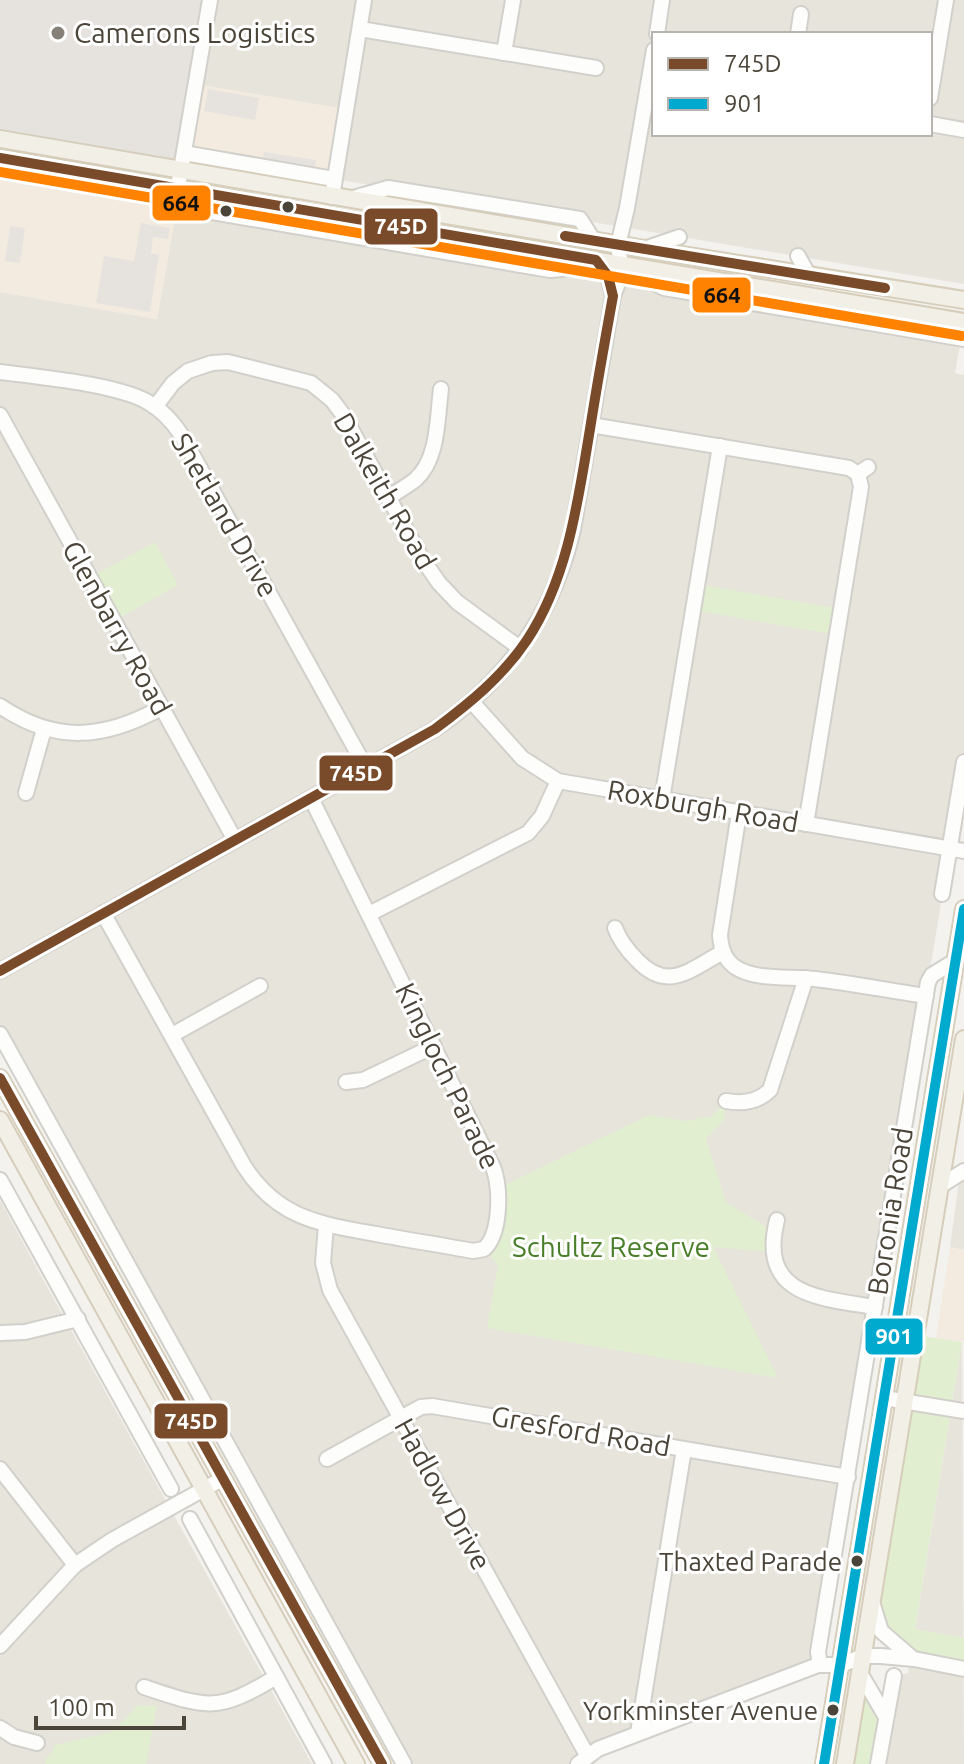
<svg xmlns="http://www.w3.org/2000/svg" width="964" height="1764" font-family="Ubuntu,sans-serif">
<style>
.residential{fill:#e7e4dc;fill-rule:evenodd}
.commercial{fill:#f3ebdf}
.industrial{fill:#e6e2de}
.green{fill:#e1eecf}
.parking{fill:#e6e3df}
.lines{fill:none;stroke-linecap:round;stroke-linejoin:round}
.minor-casing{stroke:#d2d0cb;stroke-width:18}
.major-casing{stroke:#d6cebb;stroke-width:20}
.minor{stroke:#fdfdfc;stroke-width:14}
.major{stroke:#f2efe6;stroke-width:16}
.bus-1-casing{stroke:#fff;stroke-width:16}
.bus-2-casing{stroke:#fff;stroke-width:16}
.bus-3-casing{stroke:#fff;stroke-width:16}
.bus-1{stroke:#7a4b2a;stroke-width:10}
.bus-2{stroke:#00a9ce;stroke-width:10}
.bus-3{stroke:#ff8200;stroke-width:10}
.poi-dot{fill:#868178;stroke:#fff;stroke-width:3}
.bus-dot{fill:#4b4439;stroke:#fff;stroke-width:3}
.labels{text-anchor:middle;stroke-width:6;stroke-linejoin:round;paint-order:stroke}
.bus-label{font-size:26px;fill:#4b4439;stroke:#fff;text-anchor:end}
.poi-label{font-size:28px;fill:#4b4439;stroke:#fff;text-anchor:start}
.street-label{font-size:28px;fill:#4b4439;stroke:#fff}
.park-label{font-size:28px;fill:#4a7f2a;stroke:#fff}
.line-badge{stroke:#fff;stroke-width:3}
.badge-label{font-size:22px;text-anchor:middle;font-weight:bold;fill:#fff}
.pale-badge-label{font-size:22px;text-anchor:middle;font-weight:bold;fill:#111}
</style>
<rect width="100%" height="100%" fill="#f4f2ee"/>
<!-- residential -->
<g class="residential">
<path d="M210 0H964V284L334 179 196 84ZM654 34H930V134H654Z"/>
<polygon points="177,206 961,339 955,373 964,375 964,762 818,1658 578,1764 404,1764 0,1034 0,292 157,319"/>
<polygon points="964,1171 964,1250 950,1247 960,1173"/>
<polygon points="0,1200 40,1274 312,1764 0,1764"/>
<polygon points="962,1342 964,1764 878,1764 894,1676 908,1673"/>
</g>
<!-- commercial -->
<g class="commercial">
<polygon points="196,84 346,109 334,179 184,153"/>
<polygon points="0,158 180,190 157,319 0,292"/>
<polygon points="950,1247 964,1250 964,1342 936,1338"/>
</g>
<!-- industrial -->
<polygon class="industrial" points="0,0 210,0 181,171 0,139"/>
<!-- green -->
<g class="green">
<polygon points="155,542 178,585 114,621 89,578"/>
<polygon points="697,584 841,609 837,635 693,610"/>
<polygon points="726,1101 724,1120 706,1139 726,1202 774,1232 773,1252 713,1247 778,1378 487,1328 498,1265 484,1249 499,1188 649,1115 687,1121 712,1116"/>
<polygon points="915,1335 962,1342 915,1629 964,1638 964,1669 914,1659 876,1623"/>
<polygon points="860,1673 886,1717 878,1764 845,1764"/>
<polygon points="138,1705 157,1706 146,1764 46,1764 44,1760 51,1754 55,1745 112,1732"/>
</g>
<!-- parking -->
<g class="parking">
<polygon points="138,0 189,0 167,125 118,116"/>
<polygon points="11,69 33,73 29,100 7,97"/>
<polygon points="208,89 259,98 255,120 204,111"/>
<polygon points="44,106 88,113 86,126 42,118"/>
<polygon points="264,152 316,160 314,176 261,168"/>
<polygon points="141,223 170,228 168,239 153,237 151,253 159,255 150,312 96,303 104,256 134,261"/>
<polygon points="10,226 25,228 20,263 5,261"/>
</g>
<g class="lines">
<defs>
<g id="minor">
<polyline points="360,29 596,68"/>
<polyline points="657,34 662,0"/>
<polyline points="798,34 801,14"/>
<polyline points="504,53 513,0"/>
<polyline points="930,98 946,0"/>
<polyline points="930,124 964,130"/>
<polyline points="184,153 334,179"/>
<polyline points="179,181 210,0"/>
<polyline points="332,197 364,0"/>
<polyline points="350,199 388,188 580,219 594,241"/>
<polyline points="177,206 550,270 562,269 588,259"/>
<polyline points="644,249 679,237"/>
<polyline points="798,256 809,276"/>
<polyline points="596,260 608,276 613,296"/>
<polyline points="649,270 658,285 664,288 964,339"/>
<path d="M0 372C39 377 114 384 146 401 161 409 173 422 182 436L366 768"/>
<polyline points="155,407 173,383 188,371 212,363 228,362 311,383 332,400 344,416 421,557 439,583 457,602 521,649"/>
<polyline points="0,415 235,840"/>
<polyline points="591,425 849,468 858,474 868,467"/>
<path d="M389 497C397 492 407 486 415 480 439 459 437 418 441 389"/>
<polyline points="472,702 522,758 558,781 964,851"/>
<path d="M0 706C56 744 104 739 161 708"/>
<polyline points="26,793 44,729"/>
<polyline points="662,799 720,446"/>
<path d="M739 813 720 935C721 948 724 959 735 967 756 981 791 976 815 979 852 983 889 991 926 996"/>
<polyline points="806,824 861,487 858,474"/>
<polyline points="942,894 964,762"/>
<path d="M103 913 244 1166C277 1218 319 1224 376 1234 408 1240 441 1245 473 1251L484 1249C501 1234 501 1188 493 1167L311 798"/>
<polyline points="369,914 528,833 542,816 558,781"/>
<path d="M615 928C620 941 627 950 637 960 668 993 691 969 723 952"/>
<path d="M0 971 435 729C508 680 553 615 573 530L613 296 617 286 621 265 618 245 627 208 654 50"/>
<polyline points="0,1034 404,1764"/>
<polyline points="172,1035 260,986"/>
<polyline points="346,1082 363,1080 434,1046"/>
<path d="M726 1101C742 1104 758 1102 770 1090L806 978"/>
<polyline points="0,1180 171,1489"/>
<polyline points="940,1186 964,1171"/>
<path d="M777 1220C758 1296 819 1298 875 1307"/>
<polyline points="326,1225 323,1263 330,1290 587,1755"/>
<polyline points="0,1333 25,1332 78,1319"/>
<polyline points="884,1398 964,1411"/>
<polyline points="327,1459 421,1407 432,1406 848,1477"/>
<polyline points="0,1469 75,1565"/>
<polyline points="190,1519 324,1764"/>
<polyline points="873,1605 881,1631 911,1657"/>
<polyline points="0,1646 75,1565 112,1540 222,1479"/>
<polyline points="820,1665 818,1652 928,982 932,975 955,961"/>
<polyline points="860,1673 886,1717"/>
<path d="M144 1687C207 1708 217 1713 276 1677"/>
<polyline points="0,1728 14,1737 37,1743"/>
<polyline points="638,1733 684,1449"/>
<polyline points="578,1764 598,1749 818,1665 841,1665 863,1656 881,1656 914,1659 964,1669"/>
<polyline points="878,1764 894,1676"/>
</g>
<g id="major">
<polyline points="0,139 639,248 964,300"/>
<polyline points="0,158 330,216 964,322"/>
<polyline points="0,1078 382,1764"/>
<polyline points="0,1120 356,1764"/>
<polyline points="824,1764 964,909"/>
<polyline points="845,1764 964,1039"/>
</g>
</defs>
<!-- minor casing -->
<use href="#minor" class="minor-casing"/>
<!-- major casing -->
<use href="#major" class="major-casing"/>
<!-- minor -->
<use href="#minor" class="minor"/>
<!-- major -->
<use href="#major" class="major"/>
<defs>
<g id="bus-1">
<path d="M0 158 596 260 608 276 613 296C605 340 597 385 590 429 578 501 568 578 527 640 503 676 470 703 435 729L0 971"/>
<polyline points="565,236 885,288"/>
<polyline points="0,1078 382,1764"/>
</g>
<polyline id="bus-2" points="824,1764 964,909"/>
<polyline id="bus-3" points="0,172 962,336"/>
</defs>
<!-- bus-1 casing -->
<use href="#bus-1" class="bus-1-casing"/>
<!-- bus-2 casing -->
<use href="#bus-2" class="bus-2-casing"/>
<!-- bus-3 casing -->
<use href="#bus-3" class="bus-3-casing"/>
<!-- bus-1 -->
<use href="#bus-1" class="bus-1"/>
<!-- bus-2 -->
<use href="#bus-2" class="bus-2"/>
<!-- bus-3 -->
<use href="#bus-3" class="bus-3"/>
</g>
<!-- markers -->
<circle class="poi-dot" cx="58" cy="33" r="8"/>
<g class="bus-dot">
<circle cx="288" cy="207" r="7"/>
<circle cx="226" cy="211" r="7"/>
<circle cx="857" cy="1561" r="7"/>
<circle cx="833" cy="1710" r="7"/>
</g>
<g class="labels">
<!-- bus labels -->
<g class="bus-label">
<text x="842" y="1571">Thaxted Parade</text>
<text x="818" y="1720">Yorkminster Avenue</text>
</g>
<!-- poi labels -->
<g class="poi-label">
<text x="74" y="43">Camerons Logistics</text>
</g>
<!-- street labels -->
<g class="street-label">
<text transform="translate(385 491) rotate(60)" y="10">Dalkeith Road</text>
<text transform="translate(225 515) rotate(60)" y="10">Shetland Drive</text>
<text transform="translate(117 628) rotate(61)" y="10">Glenbarry Road</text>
<text transform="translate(703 806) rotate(10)" y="10">Roxburgh Road</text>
<text transform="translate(448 1076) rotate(64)" y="10">Kingloch Parade</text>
<text transform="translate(890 1211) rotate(-81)" y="10">Boronia Road</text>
<text transform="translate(581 1431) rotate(10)" y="10">Gresford Road</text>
<text transform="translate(443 1494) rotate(61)" y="10">Hadlow Drive</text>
</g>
<!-- park labels -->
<g class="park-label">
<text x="611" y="1257">Schultz Reserve</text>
</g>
</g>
<g class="line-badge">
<rect x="151" y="184" width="61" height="38" rx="8" fill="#ff8200"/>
<rect x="363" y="207" width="76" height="39" rx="8" fill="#7a4b2a"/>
<rect x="691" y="276" width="61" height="38" rx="8" fill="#ff8200"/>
<rect x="318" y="754" width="76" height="38" rx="8" fill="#7a4b2a"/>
<rect x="864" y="1317" width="60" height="39" rx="8" fill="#00a9ce"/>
<rect x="153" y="1402" width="76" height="38" rx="8" fill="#7a4b2a"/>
</g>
<g class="badge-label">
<text x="401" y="234">745D</text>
<text x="356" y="781">745D</text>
<text x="894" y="1344">901</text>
<text x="191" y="1429">745D</text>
</g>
<g class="pale-badge-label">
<text x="181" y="211">664</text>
<text x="722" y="303">664</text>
</g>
<!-- legend -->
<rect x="652" y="32" width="280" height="104" fill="#ffffff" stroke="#b7b4b0" stroke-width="2"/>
<rect x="668" y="58" width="40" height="12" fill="#7a4b2a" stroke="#b7b4b0" stroke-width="2"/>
<text x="724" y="72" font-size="24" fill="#4b4439">745D</text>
<rect x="668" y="98" width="40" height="12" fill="#00a9ce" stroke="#b7b4b0" stroke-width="2"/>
<text x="724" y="112" font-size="24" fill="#4b4439">901</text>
<!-- scale -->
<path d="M36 1716v12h148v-12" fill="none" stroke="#4b4439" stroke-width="4"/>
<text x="48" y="1716" font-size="24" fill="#4b4439" stroke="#ffffff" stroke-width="6" paint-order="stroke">100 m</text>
</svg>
